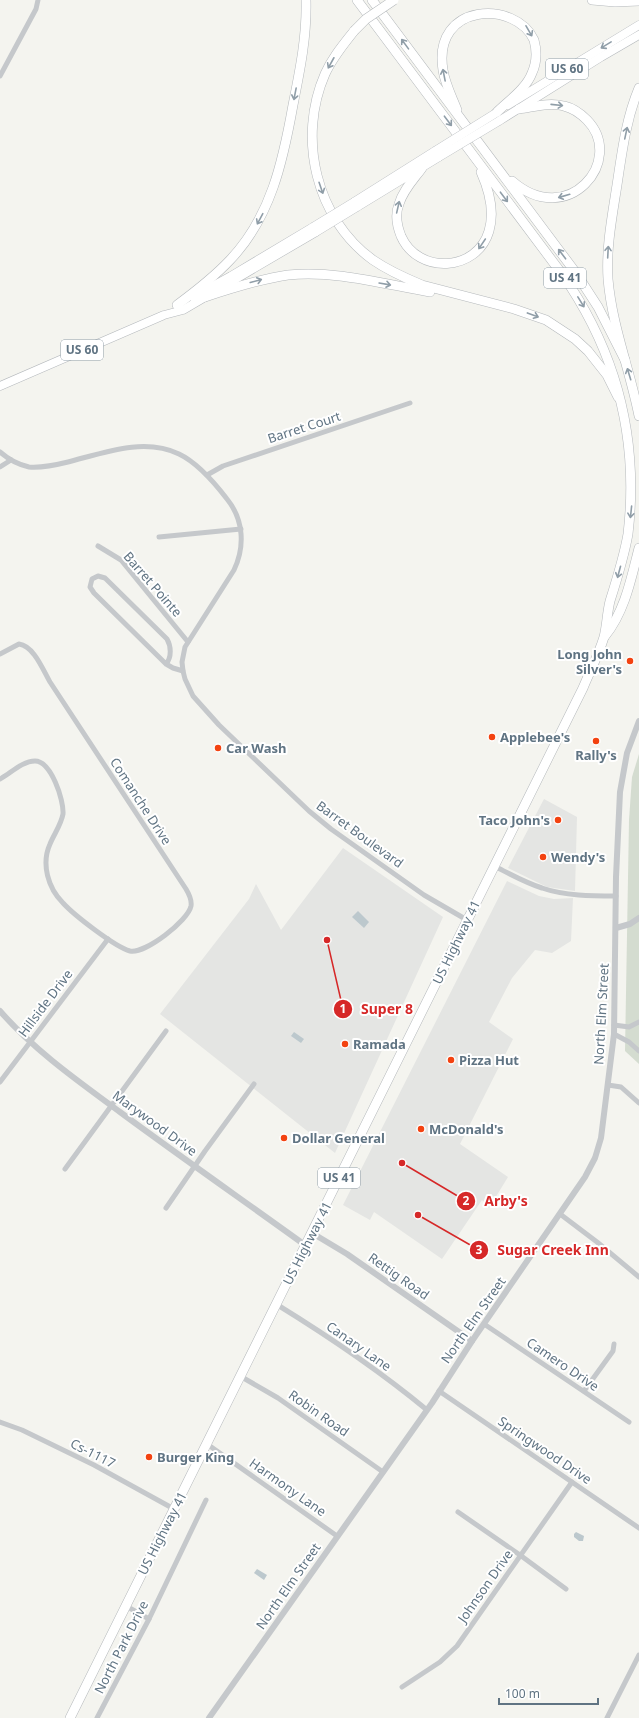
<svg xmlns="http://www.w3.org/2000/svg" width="639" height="1718" font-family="'Noto Sans',sans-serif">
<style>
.built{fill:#e4e5e3}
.green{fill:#d4dcd0}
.water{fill:#bcc8cd}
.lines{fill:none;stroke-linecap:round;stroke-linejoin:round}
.primary-casing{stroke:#b5b9bd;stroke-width:9}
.trunk-casing{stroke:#b4b8bb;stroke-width:10}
.minor{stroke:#c5c8cb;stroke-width:5}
.tertiary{stroke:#c5c8cb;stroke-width:6}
.primary{stroke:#fff;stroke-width:8}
.trunk{stroke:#fff;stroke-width:9}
.primary-bridge-casing{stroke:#b5b9bd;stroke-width:9;stroke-linecap:butt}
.trunk-bridge-casing{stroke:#b4b8bb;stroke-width:10;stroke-linecap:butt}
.primary-bridge{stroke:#fff;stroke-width:8}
.trunk-bridge{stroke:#fff;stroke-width:9}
.oneway{stroke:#909ea8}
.poi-dot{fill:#f34210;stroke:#fff;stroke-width:1.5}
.labels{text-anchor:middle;stroke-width:4;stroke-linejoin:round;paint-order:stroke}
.shield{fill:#fff;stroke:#909ea8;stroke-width:1}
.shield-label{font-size:12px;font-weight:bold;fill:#607483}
.street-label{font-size:13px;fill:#607483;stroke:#fff}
.poi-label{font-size:13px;font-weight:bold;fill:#607483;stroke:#fff;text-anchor:start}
.leader{fill:none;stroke:#d62828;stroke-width:1.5}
.callout-dot{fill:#d62828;stroke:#fff;stroke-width:1.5}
.mark-label{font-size:12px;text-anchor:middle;font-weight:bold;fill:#fff}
.callout-label{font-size:14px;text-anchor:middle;font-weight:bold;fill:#d62828;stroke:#fff;stroke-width:4;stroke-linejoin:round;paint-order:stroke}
</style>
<rect width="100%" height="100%" fill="#f4f4ef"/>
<!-- built -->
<g class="built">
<polygon points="544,799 577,817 575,891 547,887 508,868"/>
<polygon points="343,848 443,917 335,1153 160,1014 249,899 256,884 281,930"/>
<polygon points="507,881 539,896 554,899 573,898 571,941 552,953 535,950 512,978 489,1022 513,1039 460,1144 508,1177 489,1208 482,1200 442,1259 374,1212 370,1220 343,1205"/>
</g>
<!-- green -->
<polygon class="green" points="639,754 639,1064 625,1051 629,820 632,777"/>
<!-- water -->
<g class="water">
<polygon points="358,911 369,922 364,928 352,917"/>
<polygon points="294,1032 304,1039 301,1043 291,1036"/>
<polygon points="576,1532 584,1536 583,1541 579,1541 574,1537 574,1534"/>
<polygon points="257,1569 267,1575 264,1580 254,1573"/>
</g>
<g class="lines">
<defs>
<g id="primary">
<polyline points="508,105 639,25"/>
<polyline points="499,121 601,57 639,35"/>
<polyline points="354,202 435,151"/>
<polyline points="357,207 439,157"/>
<polyline points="193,297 231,276 313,227"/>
<polyline points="0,386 164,315 183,310 316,232"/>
</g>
<g id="trunk">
<polyline points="372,0 576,273 598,307 625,360"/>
<polyline points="592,0 615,2 639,1"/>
<path d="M354 31C343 45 332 58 325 74 297 138 316 219 373 260 389 271 405 278 422 285L514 309 546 320 575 339 588 351 607 375 618 397"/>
<path d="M639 88C626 119 622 152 617 185 612 217 606 248 608 279 612 326 630 370 639 416"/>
<path d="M457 110C452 97 445 84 443 70 432 2 516 0 534 40 537 51 537 62 532 73 526 89 508 101 496 113"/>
<path d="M422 168C414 179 403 190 399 204 395 214 397 226 401 236 418 275 477 272 489 231 495 211 489 190 481 172"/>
<path d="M512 181C568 230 626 160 587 120 581 114 573 108 564 106 549 102 534 107 519 109"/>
<path d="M205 297C232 288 260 279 288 275 335 270 383 284 430 292"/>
<path d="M177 305C196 291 214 277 230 260 271 217 283 161 293 105 300 70 307 36 306 0"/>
<path d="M605 636C625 611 631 579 639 548"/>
<path d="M70 1718 583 688C590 671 599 654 604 637 607 625 607 613 610 601 617 579 624 557 628 534 639 439 616 351 562 274L357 0"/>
</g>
</defs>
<!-- primary casing -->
<use href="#primary" class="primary-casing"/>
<!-- trunk casing -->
<use href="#trunk" class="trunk-casing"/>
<!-- minor -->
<g class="minor">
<polyline points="0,76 36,9 38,0"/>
<path d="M0 452C8 459 19 465 29 467 42 468 56 465 68 462 103 453 144 437 179 454 198 463 214 482 227 499 244 520 245 547 234 570L185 647 182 662 183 671 185 679 193 696 219 725 309 811 331 829 424 895 467 920"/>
<polyline points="0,467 11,460"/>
<polyline points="207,475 223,466 410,403"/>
<polyline points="159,537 241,529"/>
<polyline points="98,546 121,560 188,642"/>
<path d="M0 654 19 644C34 646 43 670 50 682L186 889C189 894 192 900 191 906 188 921 145 954 130 951 115 947 74 915 63 903 48 888 41 864 50 844 54 834 61 825 63 814 64 800 51 761 35 761 22 761 10 774 0 779"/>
<path d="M166 664 94 593 90 587 92 579 98 576 105 578 167 639C171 646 172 657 166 664L173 668 183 671"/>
<path d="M494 866C510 874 526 883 542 888 565 896 592 896 616 896"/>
<polyline points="614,1025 629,1027 639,1022"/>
<polyline points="614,1034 629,1042 639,1051"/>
<polyline points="0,1082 108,939"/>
<polyline points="608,1085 621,1087 639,1103"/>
<polyline points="65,1169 166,1031"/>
<polyline points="166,1208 205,1151 254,1084"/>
<polyline points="560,1214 597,1242 639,1277"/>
<path d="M276 1304C328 1336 380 1371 427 1410"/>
<polyline points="484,1324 629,1422"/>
<polyline points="240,1376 278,1398 383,1472"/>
<polyline points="439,1391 639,1528"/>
<polyline points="584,1391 613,1351 614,1344"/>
<polyline points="0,1422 22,1430 94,1465 174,1509"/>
<polyline points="207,1444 337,1536"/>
<polyline points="458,1512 520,1555 566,1589"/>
<polyline points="126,1606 149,1619"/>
<polyline points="402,1687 440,1662 457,1646 572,1482"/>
<polyline points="97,1718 149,1619 206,1500"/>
<polyline points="607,1718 639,1655"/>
</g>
<!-- tertiary -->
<g class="tertiary">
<polyline points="616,928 630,924 639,918"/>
<path d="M0 1011C35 1051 78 1081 120 1112 181 1157 244 1201 305 1245"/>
<polyline points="312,1233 347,1254 472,1341"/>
<polyline points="209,1718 432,1403 472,1341 585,1177 595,1158 601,1138 614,1034 616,877 620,792 627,753 639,721"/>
</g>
<!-- primary -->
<use href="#primary" class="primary"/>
<!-- trunk -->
<use href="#trunk" class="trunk"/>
<defs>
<g id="primary-bridge">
<polyline points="435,151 496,113"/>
<polyline points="439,157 499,121"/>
<polyline points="313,227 354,202"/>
<polyline points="316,232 357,207"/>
</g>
<polyline id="trunk-bridge" points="354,31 366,19 394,0"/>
</defs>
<!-- primary-bridge casing -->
<use href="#primary-bridge" class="primary-bridge-casing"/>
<!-- trunk-bridge casing -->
<use href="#trunk-bridge" class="trunk-bridge-casing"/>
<!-- primary-bridge -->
<use href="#primary-bridge" class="primary-bridge"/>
<!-- trunk-bridge -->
<use href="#trunk-bridge" class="trunk-bridge"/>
</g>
<!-- one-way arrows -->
<defs><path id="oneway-shaft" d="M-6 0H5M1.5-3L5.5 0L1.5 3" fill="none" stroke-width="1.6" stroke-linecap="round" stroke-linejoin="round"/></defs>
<g class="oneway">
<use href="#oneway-shaft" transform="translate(529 31) rotate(60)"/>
<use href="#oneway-shaft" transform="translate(405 44) rotate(-126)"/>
<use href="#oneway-shaft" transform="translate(606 45) rotate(149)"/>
<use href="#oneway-shaft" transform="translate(331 63) rotate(119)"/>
<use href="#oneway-shaft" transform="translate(444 75) rotate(-101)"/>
<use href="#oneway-shaft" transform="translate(295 94) rotate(101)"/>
<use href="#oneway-shaft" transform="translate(557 105) rotate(6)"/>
<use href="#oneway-shaft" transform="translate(448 121) rotate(53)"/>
<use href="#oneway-shaft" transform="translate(626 133) rotate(-78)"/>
<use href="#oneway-shaft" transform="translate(321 188) rotate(71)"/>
<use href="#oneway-shaft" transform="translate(564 196) rotate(164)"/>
<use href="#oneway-shaft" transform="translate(504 197) rotate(53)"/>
<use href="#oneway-shaft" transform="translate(398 207) rotate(-77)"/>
<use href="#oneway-shaft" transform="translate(260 219) rotate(118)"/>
<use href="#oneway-shaft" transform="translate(482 244) rotate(124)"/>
<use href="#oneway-shaft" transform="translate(608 252) rotate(-87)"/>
<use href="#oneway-shaft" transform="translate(562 254) rotate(-127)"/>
<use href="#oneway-shaft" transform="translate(256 281) rotate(-15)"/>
<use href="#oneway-shaft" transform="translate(385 284) rotate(10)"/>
<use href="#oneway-shaft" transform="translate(581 302) rotate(58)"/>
<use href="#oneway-shaft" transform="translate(533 315) rotate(20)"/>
<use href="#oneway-shaft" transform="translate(629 374) rotate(-107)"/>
<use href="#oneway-shaft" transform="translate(631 512) rotate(96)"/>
<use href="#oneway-shaft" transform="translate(619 572) rotate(105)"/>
</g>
<!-- markers -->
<g class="poi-dot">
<circle cx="630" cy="661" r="4"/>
<circle cx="492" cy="737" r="4"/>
<circle cx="596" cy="741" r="4"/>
<circle cx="218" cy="748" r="4"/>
<circle cx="558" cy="820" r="4"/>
<circle cx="543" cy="857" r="4"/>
<circle cx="345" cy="1044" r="4"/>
<circle cx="451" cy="1060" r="4"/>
<circle cx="421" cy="1129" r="4"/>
<circle cx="284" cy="1138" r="4"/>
<circle cx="149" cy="1457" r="4"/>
</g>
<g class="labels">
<!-- shield labels -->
<g class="shield">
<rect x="546" y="59" width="42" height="20" rx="3"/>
<rect x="544" y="268" width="42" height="20" rx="3"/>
<rect x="61" y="340" width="42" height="20" rx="3"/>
<rect x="318" y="1168" width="42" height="20" rx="3"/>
</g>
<g class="shield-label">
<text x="567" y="73">US 60</text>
<text x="565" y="282">US 41</text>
<text x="82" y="354">US 60</text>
<text x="339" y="1182">US 41</text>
</g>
<!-- street labels -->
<g class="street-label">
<text transform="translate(304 427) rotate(-18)" y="5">Barret Court</text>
<text transform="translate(153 584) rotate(49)" y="5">Barret Pointe</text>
<text transform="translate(141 801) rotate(57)" y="5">Comanche Drive</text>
<text transform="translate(360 834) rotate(36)" y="5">Barret Boulevard</text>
<text transform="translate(456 942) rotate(-64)" y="5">US Highway 41</text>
<text transform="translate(45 1003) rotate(-53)" y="5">Hillside Drive</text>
<text transform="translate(601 1014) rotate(-87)" y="5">North Elm Street</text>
<text transform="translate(155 1123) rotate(36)" y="5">Marywood Drive</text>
<text transform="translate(307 1243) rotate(-63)" y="5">US Highway 41</text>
<text transform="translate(399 1276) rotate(35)" y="5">Rettig Road</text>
<text transform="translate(473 1320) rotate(-55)" y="5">North Elm Street</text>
<text transform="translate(359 1346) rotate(35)" y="5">Canary Lane</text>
<text transform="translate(563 1364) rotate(34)" y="5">Camero Drive</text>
<text transform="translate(319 1413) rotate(35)" y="5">Robin Road</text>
<text transform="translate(545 1450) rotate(34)" y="5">Springwood Drive</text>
<text transform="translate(93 1453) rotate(27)" y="5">Cs-1117</text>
<text transform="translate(288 1487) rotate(35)" y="5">Harmony Lane</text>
<text transform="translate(162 1533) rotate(-63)" y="5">US Highway 41</text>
<text transform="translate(288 1586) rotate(-55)" y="5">North Elm Street</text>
<text transform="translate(485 1586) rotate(-55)" y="5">Johnson Drive</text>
<text transform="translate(121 1647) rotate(-63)" y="5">North Park Drive</text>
</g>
<!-- poi labels -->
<g class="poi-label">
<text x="622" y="659" text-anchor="end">Long John<tspan x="622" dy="15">Silver's</tspan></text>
<text x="500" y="742">Applebee's</text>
<text x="226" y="753">Car Wash</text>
<text x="596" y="760" text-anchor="middle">Rally's</text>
<text x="550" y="825" text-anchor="end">Taco John's</text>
<text x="551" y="862">Wendy's</text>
<text x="353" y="1049">Ramada</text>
<text x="459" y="1065">Pizza Hut</text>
<text x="429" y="1134">McDonald's</text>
<text x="292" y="1143">Dollar General</text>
<text x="157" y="1462">Burger King</text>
</g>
</g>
<!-- callouts -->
<path class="leader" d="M327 940L343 1009M402 1163L466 1201M418 1215L479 1250"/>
<g class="callout-dot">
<circle cx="327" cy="940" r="4"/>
<circle cx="402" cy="1163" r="4"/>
<circle cx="418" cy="1215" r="4"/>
<circle cx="343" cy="1009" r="10"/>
<circle cx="466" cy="1201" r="10"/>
<circle cx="479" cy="1250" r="10"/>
</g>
<g class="mark-label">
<text x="343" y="1013">1</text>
<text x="466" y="1205">2</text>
<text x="479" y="1254">3</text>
</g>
<g class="callout-label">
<text x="387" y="1014">Super 8</text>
<text x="506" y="1206">Arby's</text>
<text x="553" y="1255">Sugar Creek Inn</text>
</g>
<!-- scale -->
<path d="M499 1698v6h99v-6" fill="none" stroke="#607483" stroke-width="2"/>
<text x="505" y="1698" font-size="12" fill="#607483" stroke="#ffffff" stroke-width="3" paint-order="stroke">100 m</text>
</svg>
